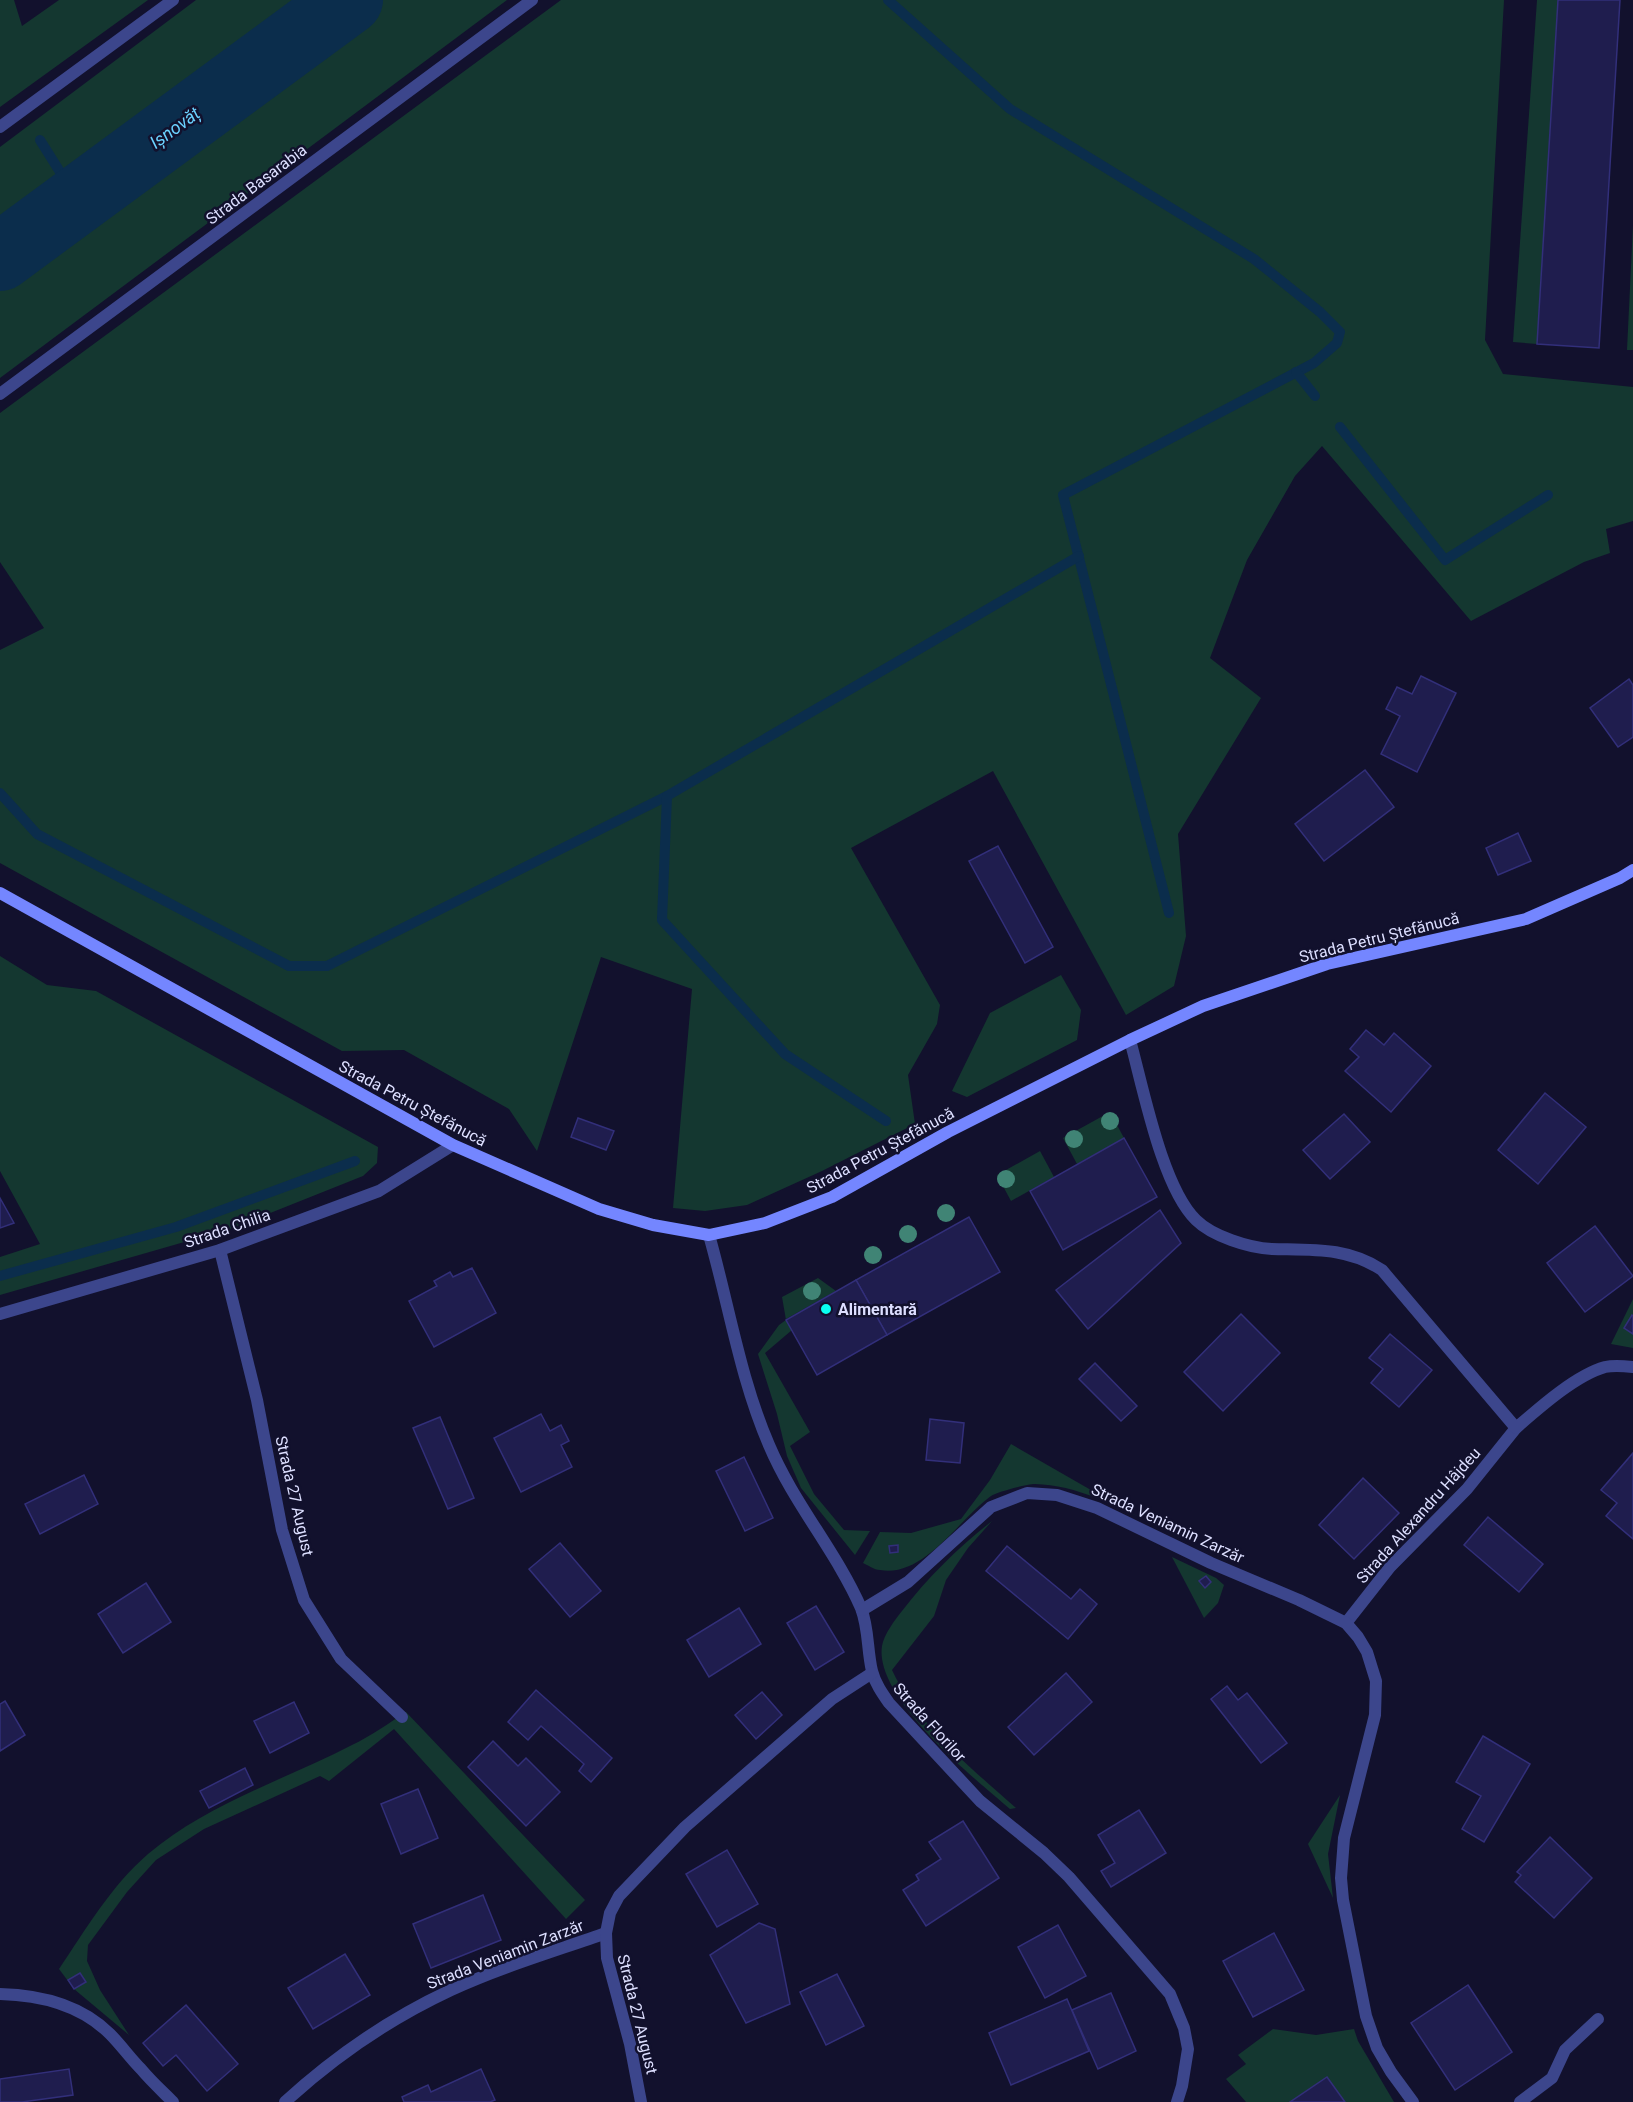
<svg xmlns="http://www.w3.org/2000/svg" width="1633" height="2102" font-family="Roboto,sans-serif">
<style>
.green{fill:#143730}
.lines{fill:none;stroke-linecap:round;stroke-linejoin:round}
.stream{stroke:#0b2d4c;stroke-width:10}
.river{stroke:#0b2d4c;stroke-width:68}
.building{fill:#1f1d4e;stroke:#322f7a;stroke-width:1.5}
.service{stroke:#3c468c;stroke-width:12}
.minor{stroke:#3c468c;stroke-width:12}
.secondary{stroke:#7486ff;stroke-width:12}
.tree{fill:#408475}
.poi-dot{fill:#09fff1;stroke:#12112d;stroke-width:2}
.labels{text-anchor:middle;stroke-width:5;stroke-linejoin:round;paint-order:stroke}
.street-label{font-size:16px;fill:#dddfff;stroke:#12112d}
.poi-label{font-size:16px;font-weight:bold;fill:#dddfff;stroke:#12112d;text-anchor:start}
.water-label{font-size:18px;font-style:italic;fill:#6bd2ff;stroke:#12112d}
</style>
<rect width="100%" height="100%" fill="#12112d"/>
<!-- green -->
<g class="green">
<polygon points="0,0 14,0 22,26 59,0 148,0 0,107"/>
<polygon points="196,0 507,0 0,378 0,147"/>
<polygon points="561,0 1504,0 1485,340 1503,374 1633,387 1633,521 1606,529 1610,553 1584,562 1471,621 1322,446 1295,476 1247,560 1210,658 1261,698 1178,834 1186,936 1174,986 1126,1015 993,771 851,848 940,1005 937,1024 908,1075 915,1124 822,1171 747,1205 705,1211 673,1208 692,989 601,957 537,1151 509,1109 404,1050 342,1051 0,863 0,650 44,628 0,562 0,413"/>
<polygon points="1537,0 1558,0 1537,344 1513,342"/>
<polygon points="1633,225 1633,350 1627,350"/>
<polygon points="0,956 47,985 96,991 378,1147 377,1163 363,1176 233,1228 0,1295 0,1257 40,1244 0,1171"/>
<polygon points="1061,975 1081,1010 1077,1040 967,1097 952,1091 990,1013"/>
<polygon points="1110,1112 1124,1138 1077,1164 1063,1138"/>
<polygon points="1040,1151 1054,1177 1011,1201 997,1175"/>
<polygon points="818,1278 836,1291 786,1319 792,1330 765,1353 810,1432 790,1446 814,1494 844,1530 870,1531 855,1555 801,1488 787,1456 777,1414 758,1354 779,1325 786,1320 782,1297"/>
<polygon points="1633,1299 1633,1348 1611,1344"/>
<path d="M1011 1444 1131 1513 1188 1542C1142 1520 1087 1485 1035 1484 1027 1484 997 1492 991 1496 959 1519 924 1578 880 1570 874 1570 868 1565 863 1563L880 1532 911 1533 961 1519 990 1480Z"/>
<path d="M992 1521 968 1548 946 1580 934 1616 892 1670C917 1724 972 1769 1016 1808L1010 1809C974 1778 874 1698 882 1646 884 1634 895 1620 902 1611 929 1576 958 1548 992 1521Z"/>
<polygon points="1172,1557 1216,1578 1224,1585 1218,1603 1204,1618"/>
<path d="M406 1712 585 1900 566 1919 394 1729 329 1781 320 1776 204 1829 156 1860 127 1892 88 1945 87 1961 100 1990 129 2035 74 1989 59 1969C86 1929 111 1886 148 1854 207 1804 284 1780 352 1745 371 1736 389 1723 406 1712Z"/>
<polygon points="1340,1795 1328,1854 1333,1898 1308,1844"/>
<polygon points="1273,2029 1316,2035 1354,2029 1358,2041 1394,2102 1345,2102 1327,2077 1290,2102 1246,2102 1226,2079 1246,2064 1238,2055"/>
</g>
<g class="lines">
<!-- stream -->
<g class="stream">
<polyline points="888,0 1010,109 1254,259 1320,312 1340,332 1337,343 1314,363 1063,495 1169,913"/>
<polyline points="40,140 77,199"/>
<polyline points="1296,372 1315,396"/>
<polyline points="1340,427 1445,560 1548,495"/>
<polyline points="0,793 37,834 289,966 327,966 667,796"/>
<polyline points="886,1121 785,1054 662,920 667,796 1079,556"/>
<polyline points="0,1276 176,1227 355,1161"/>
</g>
<!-- river -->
<polyline class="river" points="0,257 349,0"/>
</g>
<!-- building -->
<g class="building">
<polygon points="1558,0 1620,0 1599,348 1537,344"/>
<polygon points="1421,676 1456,693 1417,772 1381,754 1400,716 1386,709 1397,687 1412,694"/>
<polygon points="1629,679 1633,685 1633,737 1618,747 1590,708"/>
<polygon points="1365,770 1394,807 1324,861 1295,824"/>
<polygon points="1518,833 1531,861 1498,875 1486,848"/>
<polygon points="998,846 1053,947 1025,963 969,861"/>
<polygon points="1366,1030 1384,1045 1394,1033 1431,1066 1391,1112 1345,1071 1359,1057 1350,1049"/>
<polygon points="1545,1093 1586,1127 1538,1184 1498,1150"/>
<polygon points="1344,1114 1370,1142 1330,1179 1303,1150"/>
<polygon points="578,1118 614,1131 606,1150 571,1137"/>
<polygon points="1124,1138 1157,1197 1063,1250 1030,1191"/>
<polygon points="0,1198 14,1223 0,1228"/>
<polygon points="1160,1210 1181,1243 1088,1329 1056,1290"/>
<polygon points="969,1217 1000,1272 887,1335 856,1280"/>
<polygon points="1595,1226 1633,1276 1585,1312 1547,1263"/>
<polygon points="472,1268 496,1313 434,1347 409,1301 437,1286 434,1281 450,1272 453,1277"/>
<polygon points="856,1280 887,1335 817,1375 786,1320"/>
<polygon points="1241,1314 1280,1353 1223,1411 1184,1372"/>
<polygon points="1632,1315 1633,1316 1633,1334 1624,1328"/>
<polygon points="1390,1334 1432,1370 1399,1407 1371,1383 1383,1369 1369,1358"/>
<polygon points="1095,1363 1137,1406 1121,1421 1079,1379"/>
<polygon points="541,1414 550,1431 561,1425 569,1441 561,1445 572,1467 521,1492 494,1438"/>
<polygon points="440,1417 474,1498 448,1509 413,1428"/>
<polygon points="930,1419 964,1423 960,1463 926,1460"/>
<polygon points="1633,1453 1633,1539 1606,1516 1617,1503 1601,1490"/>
<polygon points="744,1457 773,1518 745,1531 716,1471"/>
<polygon points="84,1475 98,1504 40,1534 25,1504"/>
<polygon points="1363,1478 1399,1513 1354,1559 1319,1525"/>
<polygon points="1488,1517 1543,1564 1519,1592 1464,1545"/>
<polygon points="560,1543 601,1591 570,1617 529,1569"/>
<polygon points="898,1545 898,1552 890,1553 889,1546"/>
<polygon points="1007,1546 1071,1599 1080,1589 1097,1604 1068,1639 986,1571"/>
<polygon points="1206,1576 1211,1582 1205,1588 1199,1581"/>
<polygon points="146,1583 171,1622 123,1653 98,1614"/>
<polygon points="816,1606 844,1652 815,1670 787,1623"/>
<polygon points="739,1608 761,1644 709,1677 687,1640"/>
<polygon points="1066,1673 1092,1702 1034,1755 1008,1727"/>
<polygon points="1227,1686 1238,1700 1247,1693 1287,1743 1261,1763 1211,1699"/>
<polygon points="536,1690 612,1758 591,1782 579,1771 584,1764 541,1726 528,1740 508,1722"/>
<polygon points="762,1692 782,1715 756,1739 735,1715"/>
<polygon points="5,1701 25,1735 0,1751 0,1704"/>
<polygon points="294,1702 309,1733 270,1753 254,1721"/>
<polygon points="1483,1736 1530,1764 1484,1842 1462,1829 1481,1796 1456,1782"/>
<polygon points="493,1741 518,1766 526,1758 560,1792 526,1826 468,1767"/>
<polygon points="245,1768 253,1785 209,1808 200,1791"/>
<polygon points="418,1789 438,1838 401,1854 381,1804"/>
<polygon points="1139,1810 1166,1853 1111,1887 1101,1871 1115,1863 1098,1835"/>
<polygon points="963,1821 999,1878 926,1926 903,1890 919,1880 916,1875 941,1859 929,1842"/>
<polygon points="1550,1837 1592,1878 1554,1918 1515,1882 1521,1875 1517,1872"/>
<polygon points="727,1850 758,1904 717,1927 686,1874"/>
<polygon points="483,1895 501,1940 431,1968 413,1924"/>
<polygon points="759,1923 775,1929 790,2004 746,2023 710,1955"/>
<polygon points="1058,1925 1086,1976 1045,1998 1018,1947"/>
<polygon points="1274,1933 1304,1990 1253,2017 1223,1961"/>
<polygon points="345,1954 370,1995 313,2029 288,1988"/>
<polygon points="80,1973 86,1982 74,1989 68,1980"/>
<polygon points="837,1974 864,2026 826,2045 800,1992"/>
<polygon points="1468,1985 1512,2052 1455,2090 1411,2023"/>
<polygon points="1111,1993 1136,2051 1098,2069 1072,2010"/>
<polygon points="1067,1999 1089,2051 1011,2085 989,2033"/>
<polygon points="186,2005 238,2064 207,2091 176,2055 163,2066 143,2043"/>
<polygon points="69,2069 73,2095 22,2102 0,2102 0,2079"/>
<polygon points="481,2069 495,2100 490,2102 404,2102 402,2097 428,2085 431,2092"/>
<polygon points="1327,2077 1345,2102 1290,2102"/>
</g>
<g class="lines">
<!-- service -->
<g class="service">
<polyline points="0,127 173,0"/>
<polyline points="0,394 532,0"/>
<polyline points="1346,1623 1390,1567 1467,1489 1516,1428"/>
<polyline points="1520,2102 1552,2078 1565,2050 1598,2019"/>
</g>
<!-- minor -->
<g class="minor">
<path d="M1130 1040C1143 1087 1162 1187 1196 1220 1212 1236 1249 1248 1272 1249 1312 1250 1347 1247 1382 1270L1516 1428C1539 1408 1576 1375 1605 1367 1614 1365 1624 1366 1633 1367"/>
<path d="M709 1235C729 1305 740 1378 769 1445 794 1504 836 1551 861 1608 869 1629 867 1650 872 1671 875 1683 882 1693 889 1703L980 1801 1044 1853 1069 1877 1170 1994 1184 2028 1188 2049 1182 2086 1177 2102"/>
<polyline points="220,1250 257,1400 282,1530 304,1600 341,1659 402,1717"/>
<polyline points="0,1314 220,1250 379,1191 453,1145"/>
<polyline points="862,1610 908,1582 991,1507 1027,1493 1057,1495 1097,1508 1211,1563 1299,1600 1346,1623 1358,1637 1367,1652 1376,1681 1375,1715 1344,1838 1341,1878 1343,1900 1366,2016 1377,2048 1391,2072 1413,2102"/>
<path d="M0 1994C40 1995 81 2005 110 2034 121 2045 130 2058 141 2069 151 2081 162 2091 173 2102"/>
<path d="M285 2102C334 2057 391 2018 451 1990 501 1967 555 1951 606 1933"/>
<polyline points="641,2102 630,2044 607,1958 606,1933 610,1913 619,1896 685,1827 832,1699 872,1673"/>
</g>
<!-- secondary -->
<polyline class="secondary" points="0,893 453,1145 599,1209 653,1225 709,1235 765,1223 832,1197 948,1132 1130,1040 1203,1006 1327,964 1526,919 1620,878 1633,870"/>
</g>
<!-- trees -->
<g class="tree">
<circle cx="1110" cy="1121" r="9"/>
<circle cx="1074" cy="1139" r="9"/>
<circle cx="1006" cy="1179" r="9"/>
<circle cx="946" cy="1213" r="9"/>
<circle cx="908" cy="1234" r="9"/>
<circle cx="873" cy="1255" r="9"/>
<circle cx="812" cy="1291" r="9"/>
</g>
<!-- markers -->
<circle class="poi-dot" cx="826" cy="1309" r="6"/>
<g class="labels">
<!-- street labels -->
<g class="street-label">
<text transform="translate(256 184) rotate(-37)" y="6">Strada Basarabia</text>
<text transform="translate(1379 937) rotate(-14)" y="6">Strada Petru Ștefănucă</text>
<text transform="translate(413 1103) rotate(28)" y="6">Strada Petru Ștefănucă</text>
<text transform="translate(880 1150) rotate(-28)" y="6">Strada Petru Ștefănucă</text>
<text transform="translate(227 1228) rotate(-19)" y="6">Strada Chilia</text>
<text transform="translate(295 1496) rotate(77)" y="6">Strada 27 August</text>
<text transform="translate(1418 1515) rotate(-48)" y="6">Strada Alexandru Hâjdeu</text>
<text transform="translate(1168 1523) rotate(25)" y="6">Strada Veniamin Zarzăr</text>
<text transform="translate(930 1722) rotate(48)" y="6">Strada Florilor</text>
<text transform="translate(505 1954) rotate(-21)" y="6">Strada Veniamin Zarzăr</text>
<text transform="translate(638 2014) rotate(76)" y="6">Strada 27 August</text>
</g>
<!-- poi labels -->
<g class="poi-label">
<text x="838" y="1315">Alimentară</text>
</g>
<!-- water labels -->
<g class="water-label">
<text transform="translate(175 128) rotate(-36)" y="6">Ișnovăț</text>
</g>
</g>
</svg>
